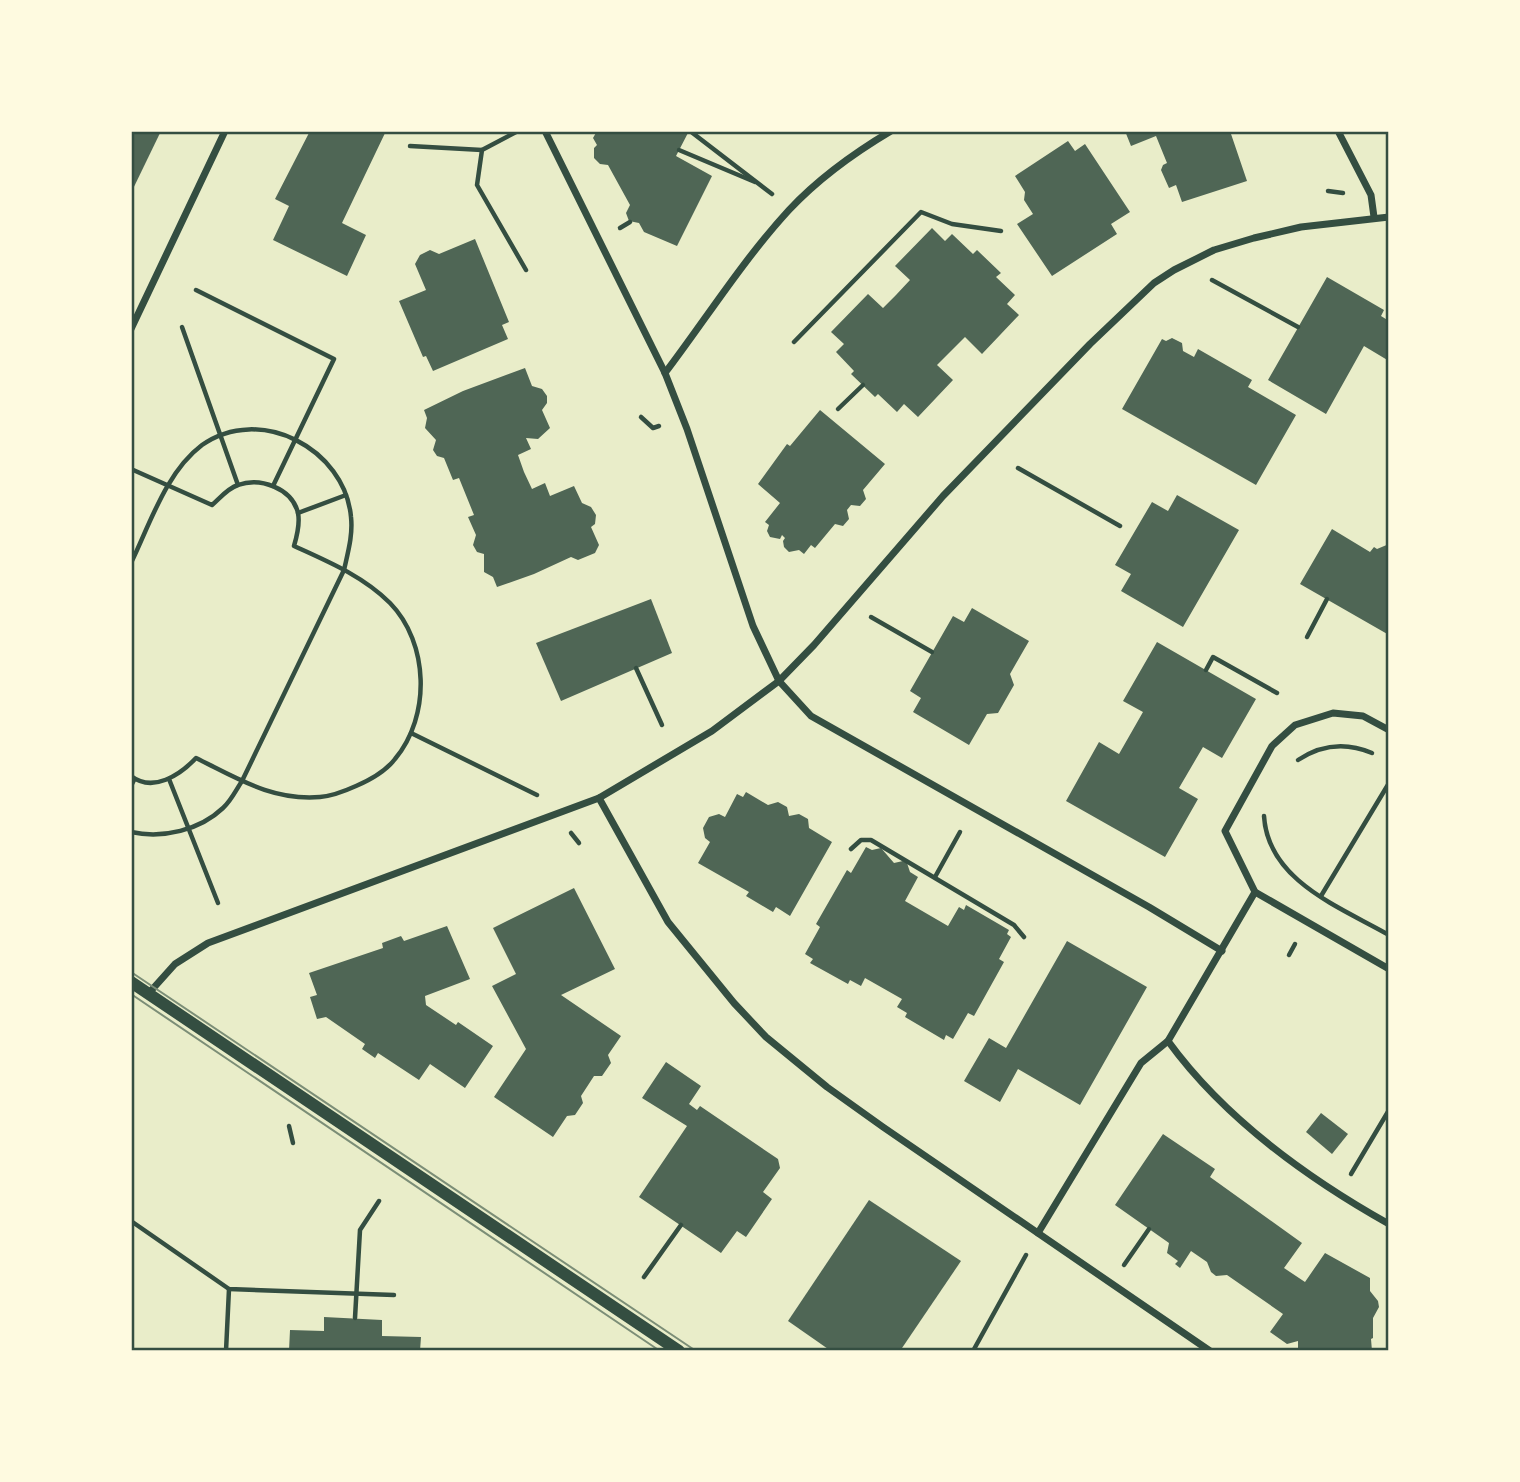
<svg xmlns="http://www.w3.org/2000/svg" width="1520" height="1482" font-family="'Noto Sans',sans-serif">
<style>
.building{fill:#4f6655}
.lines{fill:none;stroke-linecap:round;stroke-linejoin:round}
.path{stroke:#344e41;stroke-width:4.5}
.minor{stroke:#344e41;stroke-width:7}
.tertiary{stroke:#344e41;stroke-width:12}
.tram{stroke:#7c8e77;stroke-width:2}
.neatline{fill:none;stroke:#344e41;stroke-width:2.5}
</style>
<rect width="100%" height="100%" fill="#e9edc9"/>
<!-- building -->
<g class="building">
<polygon points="131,131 161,131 131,193"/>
<polygon points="310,131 386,131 342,223 366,235 347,276 273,240 289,206 275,199"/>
<polygon points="597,131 689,131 676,156 712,176 677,246 644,232 639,223 629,221 626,213 630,205 608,165 600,164 594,158 594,148 597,145 593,138"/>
<polygon points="1125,131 1230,131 1247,181 1182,202 1176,185 1169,188 1161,170 1163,165 1167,163 1156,136 1131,146"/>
<polygon points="1068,141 1075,151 1085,144 1130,212 1111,224 1117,234 1052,276 1017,224 1033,214 1024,200 1025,192 1015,176"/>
<polygon points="932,228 945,241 952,234 973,254 977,250 1001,273 996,277 1015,295 1007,304 1019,315 982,354 965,337 937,365 953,380 918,417 904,404 897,412 878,394 875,397 851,374 854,371 836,352 844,344 831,332 868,294 883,308 896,295 910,280 895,266"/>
<polygon points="475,239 509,322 502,325 508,339 433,371 426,356 423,357 399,301 426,290 415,264 420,255 430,250 439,254"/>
<polygon points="1327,277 1384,310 1381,316 1389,321 1389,361 1364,346 1326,414 1268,380"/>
<polygon points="1172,338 1182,343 1183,351 1194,357 1198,349 1252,380 1248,387 1296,415 1256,485 1122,409 1162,339 1166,341"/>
<polygon points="525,368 532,386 542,389 547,396 547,403 542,410 550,428 538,439 526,438 531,449 518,455 524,472 532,489 545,483 550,496 574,486 582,503 591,507 596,515 595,524 591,527 599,545 595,553 578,560 571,557 534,574 497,587 493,577 484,572 484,554 477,552 473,545 476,535 468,517 474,515 459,478 453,480 444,458 437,456 433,450 436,440 425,428 427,418 424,410 463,391"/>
<polygon points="820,410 885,464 863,490 866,499 860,506 851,505 847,510 849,519 843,526 835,524 815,548 811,545 804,554 799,550 789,552 784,547 783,541 785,538 782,535 780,539 770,537 767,531 769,525 765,522 780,503 758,484 787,444 790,446"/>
<polygon points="1177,495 1239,530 1183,627 1121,591 1131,574 1115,565 1152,502 1168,511"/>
<polygon points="1332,529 1370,552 1374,547 1377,549 1389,544 1389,635 1300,584"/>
<polygon points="651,599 672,653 561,701 536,643"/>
<polygon points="972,608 1029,641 1010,674 1014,685 998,713 987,714 969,745 913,712 921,698 910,691 953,616 964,622"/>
<polygon points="1157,642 1256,699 1222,758 1203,747 1179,788 1198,799 1165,857 1066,801 1099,742 1119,754 1143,712 1123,701"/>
<polygon points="746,792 768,805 778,802 787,807 789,816 799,814 808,819 809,828 832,842 790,916 776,907 773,912 746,896 749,892 698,863 710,842 705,838 703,828 709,817 719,814 725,817 737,794 743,797"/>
<polygon points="866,847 872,850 881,848 894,863 903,861 907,863 910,872 918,877 905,901 948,926 959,907 964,910 966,905 1009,930 1007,934 1011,937 999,959 1004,962 974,1016 968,1013 953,1039 946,1035 944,1040 905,1017 907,1013 897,1007 902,999 865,978 861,986 850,980 848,984 810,963 813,959 805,954 820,927 816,924 847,870 851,873"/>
<polygon points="574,888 615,969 561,995 621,1036 608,1055 611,1063 602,1076 594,1076 581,1096 583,1103 575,1115 567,1116 553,1137 494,1097 526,1049 492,986 516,974 493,928"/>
<polygon points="447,926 470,979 425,996 426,1005 456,1025 458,1022 493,1046 465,1088 430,1064 419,1080 378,1053 375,1058 362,1049 365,1044 326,1017 317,1019 310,997 317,995 309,973 383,948 382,943 401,936 404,941"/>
<polygon points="1067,941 1147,987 1080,1105 1018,1069 1000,1102 964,1081 989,1038 1006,1048"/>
<polygon points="666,1062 701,1086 689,1104 697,1110 700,1106 778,1159 780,1168 763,1192 772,1199 746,1237 737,1231 721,1253 639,1197 687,1126 642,1098"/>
<polygon points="1321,1113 1348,1134 1332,1154 1306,1132"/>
<polygon points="1163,1134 1215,1169 1210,1177 1302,1243 1284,1268 1305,1282 1325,1253 1370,1278 1370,1291 1378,1301 1379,1307 1373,1318 1373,1338 1371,1339 1372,1351 1298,1351 1298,1341 1287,1344 1270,1332 1283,1314 1227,1275 1216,1276 1211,1272 1207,1262 1191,1251 1180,1268 1175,1264 1178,1261 1167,1253 1169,1243 1115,1205"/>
<polygon points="869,1200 961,1261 900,1351 831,1351 788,1321"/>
<polygon points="324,1317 382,1320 382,1336 421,1337 420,1351 289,1351 290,1330 324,1331"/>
</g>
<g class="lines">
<!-- path -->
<g class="path">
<polyline points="518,131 482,150 477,185 526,270"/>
<polyline points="690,131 772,194"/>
<polyline points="410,146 482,150"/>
<polyline points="679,150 755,182"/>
<polyline points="1328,191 1343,193"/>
<polyline points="620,228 630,222"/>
<polyline points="1212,280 1298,327"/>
<polyline points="196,290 334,359 273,486"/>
<polyline points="182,327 238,485"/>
<polyline points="794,342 921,212 952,224 1001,231"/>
<polyline points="838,409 863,385"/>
<polyline points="641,417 653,428 659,426"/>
<polyline points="1018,468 1120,526"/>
<path d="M131 469 212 505C220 498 228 488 238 485 260 477 292 488 298 513 300 523 297 536 294 546 327 561 363 576 390 603 429 643 431 716 395 759 385 772 370 780 356 786 345 791 332 796 320 797 272 801 237 778 196 758 180 775 153 793 131 776"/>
<polyline points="298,513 346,495"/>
<path d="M131 563C150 524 166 472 202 445 260 404 345 449 351 517 353 535 348 552 344 570L242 781C236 790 231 801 223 808 200 830 163 839 131 832"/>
<polyline points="871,617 932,652"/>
<polyline points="1307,637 1327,599"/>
<polyline points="636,668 662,725"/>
<polyline points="1206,670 1213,657 1277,693"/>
<polyline points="411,733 537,795"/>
<path d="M1298 760C1322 744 1346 742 1372 753"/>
<polyline points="169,779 218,903"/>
<polyline points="131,786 134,780"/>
<path d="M1264 816C1268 881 1340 907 1389 935"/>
<polyline points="571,833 579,843"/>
<polyline points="851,849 861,840 871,840 1014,925 1024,937"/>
<polyline points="935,877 960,832"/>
<polyline points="1321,896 1389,783"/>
<polyline points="1289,955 1295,944"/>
<polyline points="289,1126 293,1143"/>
<polyline points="1351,1174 1389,1110"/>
<polyline points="131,1221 229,1289 394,1295"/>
<polyline points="1124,1265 1149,1229"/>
<polyline points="644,1277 681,1225"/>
<polyline points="355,1318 360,1230 379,1201"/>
<polyline points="226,1351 229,1289"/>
<polyline points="973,1351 1026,1255"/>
</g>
<!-- minor -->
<g class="minor">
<polyline points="545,131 665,373 687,429 753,626 779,681 811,716 1149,907 1222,951"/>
<polyline points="1338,131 1371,195 1374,217"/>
<polyline points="131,329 225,131"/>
<path d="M665 373C706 319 743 260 789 210 818 179 854 153 891 131"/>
<polyline points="1389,730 1363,716 1333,713 1295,725 1272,746 1225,831 1255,892 1389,969"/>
<polyline points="599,798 668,922 734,1003 766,1037 827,1087 883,1127 1210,1351"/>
<polyline points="149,993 175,964 208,943 599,798 712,731 779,681 814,645 943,496 1090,344 1154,283 1174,270 1214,250 1254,238 1301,227 1389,217"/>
<path d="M1168 1041C1224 1118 1307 1178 1389 1224"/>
<polyline points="1038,1233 1141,1063 1168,1041 1255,892"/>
</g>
<!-- tertiary -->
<polyline class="tertiary" points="131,982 679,1351"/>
<!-- tram -->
<g class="tram">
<polyline points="131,972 696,1351"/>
<polyline points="131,994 660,1351"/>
</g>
</g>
<!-- border -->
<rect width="1520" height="1482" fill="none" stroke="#fefae0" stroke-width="266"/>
<rect x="133" y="133" width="1254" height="1216" class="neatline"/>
</svg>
